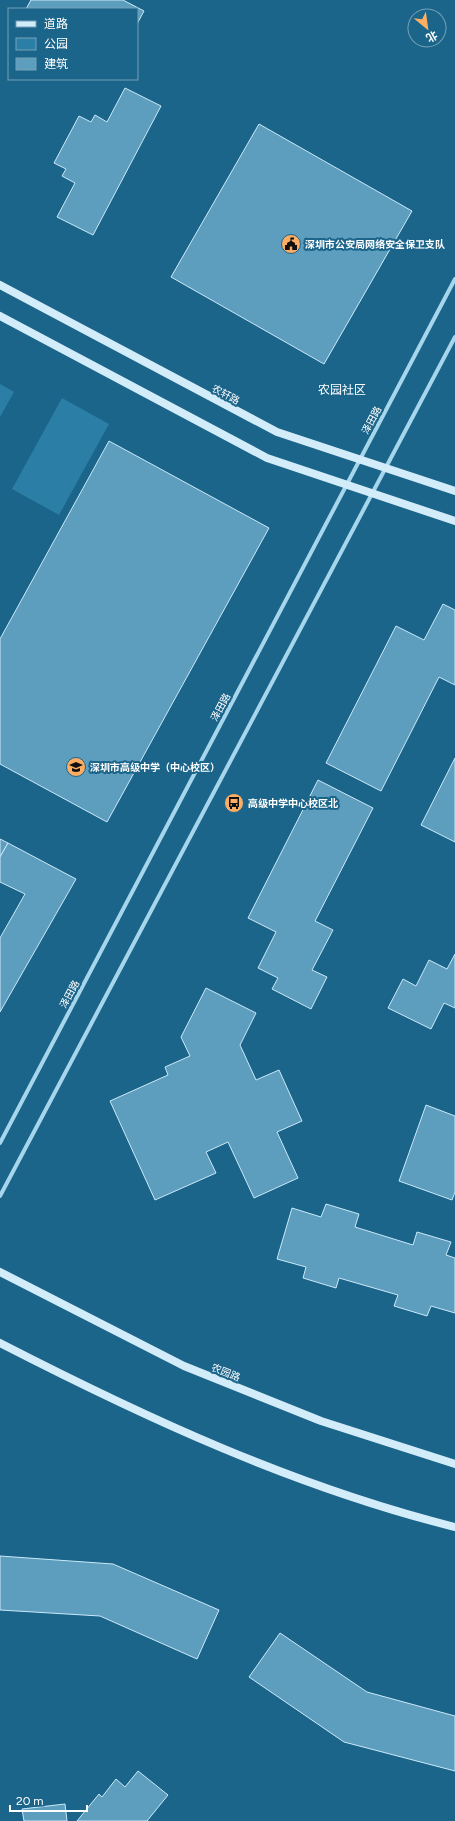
<svg xmlns="http://www.w3.org/2000/svg" width="455" height="1821" font-family="Figtree,'Noto Sans SC',sans-serif">
<style>
.green{fill:#2b7ea6}
.building{fill:#5d9dbd;stroke:#cbeaf9}
.lines{fill:none;stroke-linecap:round;stroke-linejoin:round}
.street{stroke:#a6d6ec;stroke-width:4}
.secondary{stroke:#d2ecf9;stroke-width:8}
.labels{text-anchor:middle;stroke-width:4;stroke-linejoin:round;paint-order:stroke}
.poi-label{font-size:10px;font-weight:bold;fill:#fff;stroke:#1b648a;text-anchor:start}
.street-label{font-size:10px;fill:#fff;stroke:#1b648a}
.quarter-label{font-size:12px;fill:#fff;stroke:#1b648a}
</style>
<rect width="100%" height="100%" fill="#1b648a"/>
<!-- green -->
<g class="green">
<polygon points="0,384 14,392 0,417"/>
<polygon points="62,398 109,424 59,515 12,489"/>
</g>
<!-- building -->
<g class="building">
<polygon points="31,0 123,0 144,11 137,24 137,9 26,9"/>
<polygon points="125,88 161,106 93,235 57,217 75,183 62,176 66,169 54,163 79,116 91,122 95,115 107,122"/>
<polygon points="259,124 412,211 324,364 171,277"/>
<polygon points="109,441 269,528 107,822 0,764 0,639"/>
<polygon points="443,604 455,610 455,685 439,677 381,791 326,763 396,626 424,640"/>
<polygon points="455,758 455,842 421,825"/>
<polygon points="318,780 373,808 315,921 333,930 312,970 327,977 311,1009 272,989 278,978 258,968 276,932 248,918"/>
<polygon points="0,839 8,843 0,857"/>
<polygon points="8,843 76,879 0,1012 0,938 25,894 0,882 0,857"/>
<polygon points="455,954 455,1008 444,1003 431,1029 388,1008 403,979 416,986 429,960 447,969"/>
<polygon points="206,988 256,1013 240,1045 256,1080 279,1070 302,1121 277,1132 298,1178 254,1198 228,1142 206,1152 216,1173 155,1200 110,1101 168,1075 165,1067 190,1056 181,1037"/>
<polygon points="426,1105 455,1116 455,1192 452,1200 399,1181"/>
<polygon points="326,1204 359,1214 355,1227 413,1245 417,1232 451,1242 446,1255 455,1258 455,1313 431,1306 427,1316 394,1306 398,1295 339,1278 336,1288 303,1278 306,1267 277,1259 292,1208 321,1217"/>
<polygon points="0,1556 113,1564 219,1610 197,1659 100,1616 0,1610"/>
<polygon points="280,1633 367,1692 455,1716 455,1771 344,1742 249,1677"/>
<polygon points="138,1771 168,1795 147,1821 77,1821 99,1794 102,1797 116,1779 125,1787"/>
<polygon points="65,1804 67,1821 24,1821 22,1809"/>
</g>
<g class="lines">
<!-- street -->
<g class="street">
<polyline points="0,1143 455,279"/>
<polyline points="0,1196 455,337"/>
</g>
<!-- secondary -->
<g class="secondary">
<polyline points="0,285 277,432 455,491"/>
<polyline points="0,316 267,458 455,521"/>
<polyline points="0,1272 184,1366 321,1421 455,1464"/>
<path d="M0 1343C146 1418 295 1487 455 1527"/>
</g>
</g>
<!-- icons -->
<defs>
<symbol id="civic-disc" viewBox="-11 -11 22 22"><circle r="9.5" fill="#fdae63" stroke="#1b648a"/><path d="M-.6-6.5H3V-4.5H.6V-3L4-1V1h2V6H-6V1h2V-1L-.6-3ZM-1.2 2.5V6h2.4V2.5Z" fill="#111"/></symbol>
<symbol id="school-disc" viewBox="-11 -11 22 22"><circle r="9.5" fill="#fdae63" stroke="#1b648a"/><path d="M0-5L7-2L0 1L-7-2ZM-4 1L0 2.5L4 1V4Q0 6-4 4Z" fill="#111"/></symbol>
<symbol id="bus-disc" viewBox="-11 -11 22 22"><circle r="9.5" fill="#fdae63" stroke="#1b648a"/><path d="M-5-6H5V4H4V6H2V4H-2V6H-4V4H-5ZM-3.5-4V0h7V-4ZM-3.5 1.2v1.5H-2V1.2ZM2 1.2v1.5H3.5V1.2Z" fill="#111"/></symbol>
</defs>
<g fill-rule="evenodd">
<use href="#civic-disc" x="280" y="233" width="22" height="22"/>
<use href="#school-disc" x="65" y="756" width="22" height="22"/>
<use href="#bus-disc" x="223" y="792" width="22" height="22"/>
</g>
<g class="labels">
<!-- poi labels -->
<g class="poi-label">
<text x="305" y="248">深圳市公安局网络安全保卫支队</text>
<text x="90" y="771">深圳市高级中学（中心校区）</text>
<text x="248" y="807">高级中学中心校区北</text>
</g>
<!-- street labels -->
<g class="street-label">
<text transform="translate(226 394) rotate(28)" y="4">农轩路</text>
<text transform="translate(371 420) rotate(-62)" y="4">泽田路</text>
<text transform="translate(220 707) rotate(-62)" y="4">泽田路</text>
<text transform="translate(69 994) rotate(-62)" y="4">泽田路</text>
<text transform="translate(226 1372) rotate(22)" y="4">农园路</text>
</g>
<!-- quarter labels -->
<g class="quarter-label">
<text x="342" y="394">农园社区</text>
</g>
</g>
<!-- legend -->
<rect x="8" y="8" width="130" height="72" fill="#1b648a" stroke="#76a2b9"/>
<rect x="16" y="21" width="20" height="6" fill="#d2ecf9" stroke="#76a2b9"/>
<text x="44" y="28" font-size="12" fill="#ffffff">道路</text>
<rect x="16" y="38" width="20" height="12" fill="#2b7ea6" stroke="#76a2b9"/>
<text x="44" y="48" font-size="12" fill="#ffffff">公园</text>
<rect x="16" y="58" width="20" height="12" fill="#5d9dbd" stroke="#76a2b9"/>
<text x="44" y="68" font-size="12" fill="#ffffff">建筑</text>
<!-- north arrow -->
<g transform="translate(427 28) rotate(151)"><circle r="19" fill="#1b648a" stroke="#76a2b9"/>
<path d="M0-3L7 15L0 10L-7 15Z" fill="#fdae63"/>
<text y="-6" font-size="11" font-weight="bold" text-anchor="middle" fill="#ffffff">北</text>
</g>
<!-- scale -->
<path d="M10 1805v6h77v-6" fill="none" stroke="#ffffff" stroke-width="2"/>
<text x="16" y="1805" font-size="12" fill="#ffffff" stroke="#1b648a" stroke-width="3" paint-order="stroke">20 m</text>
</svg>
